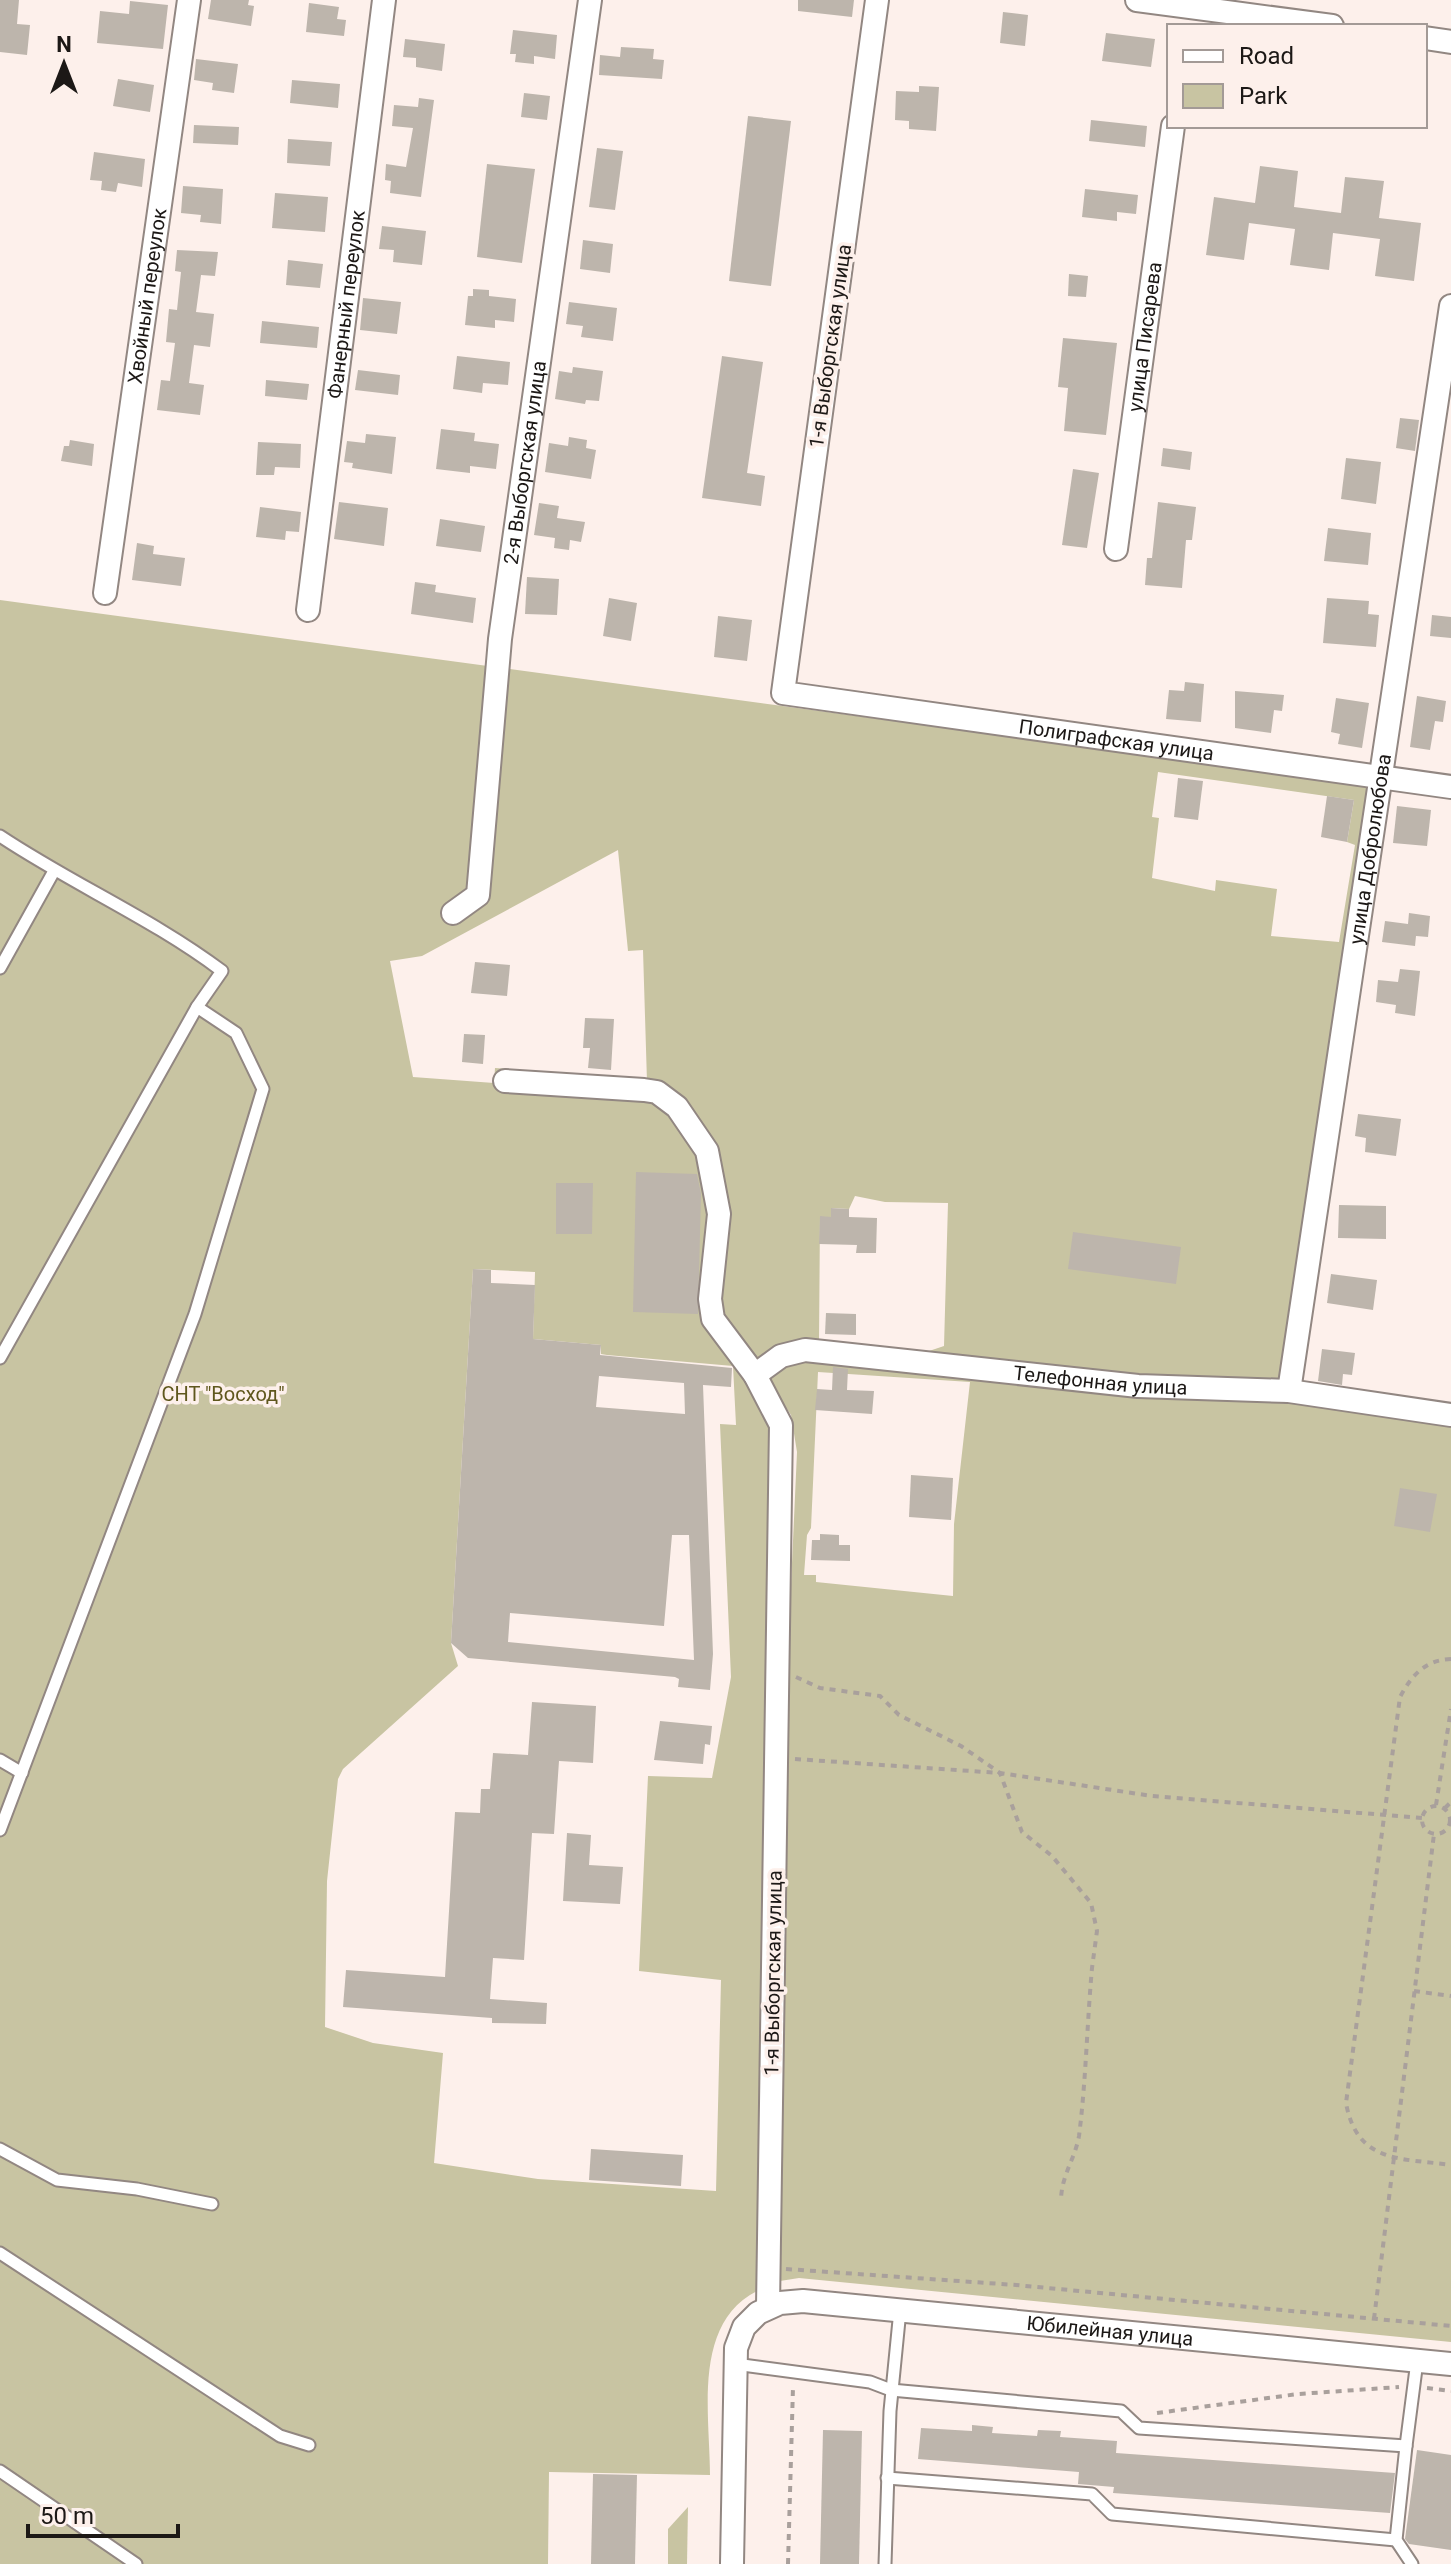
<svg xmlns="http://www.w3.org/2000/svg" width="1451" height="2564" font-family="Roboto,sans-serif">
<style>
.green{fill:#c8c4a2;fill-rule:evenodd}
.building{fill:#bdb5ac;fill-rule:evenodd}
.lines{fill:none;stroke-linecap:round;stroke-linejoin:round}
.lane-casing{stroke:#928782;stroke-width:15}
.street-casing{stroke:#928782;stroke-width:26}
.path{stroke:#a9a09c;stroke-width:4;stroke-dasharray:6 6;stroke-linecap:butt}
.lane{stroke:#fff;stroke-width:11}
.street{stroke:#fff;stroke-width:22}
.labels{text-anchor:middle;stroke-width:7;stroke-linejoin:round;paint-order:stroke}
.street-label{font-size:20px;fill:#1c1816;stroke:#fdf0eb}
.park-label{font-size:20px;fill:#5f571d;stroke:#fdf0eb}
</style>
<rect width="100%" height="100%" fill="#fdf0eb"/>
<!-- green -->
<g class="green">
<path d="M0 600 1374 786 1283 1385 762 1357 773 1458 757 2291C692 2324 710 2415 710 2475L549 2472 548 2564H0ZM1158 772 1354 800 1347 842 1355 845 1339 942 1271 936 1277 889 1216 880 1215 891 1152 878 1159 818 1152 817ZM618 850 628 951 643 950 647 1082 550 1077V1072L495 1068 494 1083 413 1077 390 961 422 956ZM855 1196 885 1202 948 1203 944 1346 926 1352 819 1342 820 1217H831L832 1208 849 1209ZM473 1269 535 1272 533 1339 601 1345V1354L607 1355 733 1366 736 1425 720 1424 731 1677 712 1778 648 1776 639 1971 721 1980 716 2191 538 2179 434 2163 443 2053 373 2043 325 2027 327 1881 338 1779 343 1769 458 1666 451 1643Z"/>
<path d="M805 1359 1287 1398 1451 1427V2342L799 2278 780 2281 789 1630 797 1452 791 1415 766 1378 785 1364ZM818 1372 970 1382 954 1524 953 1596 816 1582V1575H804L807 1535 811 1528Z"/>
<polygon points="688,2507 687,2564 668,2564 668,2529"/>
</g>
<!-- building -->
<g class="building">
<polygon points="0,0 19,0 17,24 30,25 27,55 0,52"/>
<polygon points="211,0 249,0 248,5 254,6 251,26 208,19"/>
<polygon points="798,0 854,0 852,17 798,11"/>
<polygon points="130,1 168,5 163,49 97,43 100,11 129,14"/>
<polygon points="309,3 339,7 337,19 346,20 344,36 306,32"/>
<polygon points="1003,12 1028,15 1025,46 1000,43"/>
<polygon points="513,30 557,35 555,59 534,56 534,64 515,62 516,54 510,54"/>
<polygon points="1106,33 1155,39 1151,67 1102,61"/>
<polygon points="405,39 445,44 442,71 416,67 416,58 403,57"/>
<polygon points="621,47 654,49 653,59 664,60 662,79 599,75 600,55 620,57"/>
<polygon points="196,59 238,64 234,93 212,90 213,83 194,80"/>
<polygon points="118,79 154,85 150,112 113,106"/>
<polygon points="292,80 340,84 338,108 290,103"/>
<polygon points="919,86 939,87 936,131 909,129 909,121 895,120 896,91 919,92"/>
<polygon points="524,93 550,96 547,120 521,117"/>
<polygon points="419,98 434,100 421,197 390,193 391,181 385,180 386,164 406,167 413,128 392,126 394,105 418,107"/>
<polygon points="748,116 791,121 771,286 729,281"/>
<polygon points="1091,120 1147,126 1145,147 1089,141"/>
<polygon points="194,125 239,127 238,145 193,143"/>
<polygon points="288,139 332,142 330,166 287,163"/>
<polygon points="597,148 623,151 615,210 589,207"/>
<polygon points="94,152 145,159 142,187 118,183 116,192 101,190 102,181 90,180"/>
<polygon points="487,164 535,169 522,263 477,257"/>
<polygon points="1260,166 1298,171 1294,207 1341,213 1345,177 1384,181 1379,218 1421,223 1414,281 1375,276 1380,239 1333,233 1329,270 1290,265 1295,229 1249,223 1244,260 1206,255 1214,197 1255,203"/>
<polygon points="183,186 223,189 221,224 200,222 201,215 181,213"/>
<polygon points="1085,189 1138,195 1136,214 1117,212 1117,221 1082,217"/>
<polygon points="275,193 328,197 325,232 272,228"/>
<polygon points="382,226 426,231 422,265 393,262 394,250 379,249"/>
<polygon points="583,240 613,244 610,273 580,269"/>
<polygon points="177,250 218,252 215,276 201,275 196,312 214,314 210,347 194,345 189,383 204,385 200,415 157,410 161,380 170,381 175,343 166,342 169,309 177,310 181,272 175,271"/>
<polygon points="288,260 323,264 320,288 286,285"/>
<polygon points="1069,274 1088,276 1086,297 1068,296"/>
<polygon points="473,289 489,290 489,296 516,299 514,322 495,320 495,328 465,325 468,296 473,296"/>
<polygon points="363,298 401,302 397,334 360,330"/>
<polygon points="569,302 617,308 613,341 581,337 583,326 566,324"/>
<polygon points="262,321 319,327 317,348 260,343"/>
<polygon points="1063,338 1117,343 1106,435 1064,431 1068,388 1058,387"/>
<polygon points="457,356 510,362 508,385 483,383 482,393 453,389"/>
<polygon points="722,356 763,362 747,473 765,476 761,506 702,498"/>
<polygon points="573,367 603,371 599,401 586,400 585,404 555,399 559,371 572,373"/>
<polygon points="358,370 400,375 398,395 355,390"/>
<polygon points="266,380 309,384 307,400 265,396"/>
<polygon points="1400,418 1419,420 1415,451 1396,448"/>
<polygon points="441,429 475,433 474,441 499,444 496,469 470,466 470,473 436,469"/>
<polygon points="366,434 396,437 392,474 352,468 353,463 344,462 347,441 365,443"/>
<polygon points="569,437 587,440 586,448 596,450 591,479 545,472 549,443 568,446"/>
<polygon points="70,440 94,444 92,466 61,461 64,446 69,446"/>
<polygon points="258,442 301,444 300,468 275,467 274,475 256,475"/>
<polygon points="1163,448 1192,452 1190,470 1161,466"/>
<polygon points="1346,458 1381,462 1376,504 1341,499"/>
<polygon points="1073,469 1099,473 1087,548 1062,545"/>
<polygon points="339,502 388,508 384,546 334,539"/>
<polygon points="1158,502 1196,507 1192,540 1186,540 1182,588 1145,585 1147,558 1152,558"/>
<polygon points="539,503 559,506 557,518 585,522 581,542 570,540 569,550 554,548 555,538 534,535"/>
<polygon points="260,507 301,512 299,532 286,531 285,540 256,537"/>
<polygon points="440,519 485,526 481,552 436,546"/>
<polygon points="1328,528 1371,533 1368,565 1324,561"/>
<polygon points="137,543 154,546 153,554 185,558 181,586 132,580"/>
<polygon points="527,577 559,579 557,615 525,614"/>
<polygon points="415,582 436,585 435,592 476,598 473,623 411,614"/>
<polygon points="609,598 637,603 631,641 603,636"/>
<polygon points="1327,598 1369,601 1368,614 1379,615 1376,647 1323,643"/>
<polygon points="1432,615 1451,617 1451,638 1430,636"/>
<polygon points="718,616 752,620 747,661 714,657"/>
<polygon points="1185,682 1204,684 1201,722 1166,719 1169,690 1184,691"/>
<polygon points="1235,691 1284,695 1282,711 1274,710 1271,733 1235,728"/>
<polygon points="1417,696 1446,701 1443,722 1435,721 1430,750 1410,747"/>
<polygon points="1336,698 1369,703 1362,748 1338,744 1340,734 1331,732"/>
<polygon points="1178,778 1203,781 1198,820 1174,817"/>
<polygon points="1327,796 1354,800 1347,842 1321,837"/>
<polygon points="1397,806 1431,810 1427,846 1393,843"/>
<polygon points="1409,913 1430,916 1428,937 1416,936 1415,946 1382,942 1385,921 1408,924"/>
<polygon points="475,962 510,965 507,996 471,993"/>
<polygon points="1400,969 1420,971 1415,1016 1395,1013 1396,1005 1376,1002 1378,980 1398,982"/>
<polygon points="585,1018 614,1019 611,1070 588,1068 590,1048 583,1048"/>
<polygon points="464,1034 485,1035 483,1064 462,1062"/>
<polygon points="1358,1114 1401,1119 1396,1156 1365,1152 1366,1138 1355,1136"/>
<polygon points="636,1172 697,1174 701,1194 698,1314 633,1312"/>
<polygon points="556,1183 593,1183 592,1234 556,1234"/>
<polygon points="1339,1205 1386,1206 1386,1239 1338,1238"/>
<polygon points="831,1208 849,1209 849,1217 877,1218 876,1253 856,1253 857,1245 819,1244 820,1216 831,1217"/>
<polygon points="1073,1232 1181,1247 1176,1284 1068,1269"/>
<path d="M473 1269 491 1270V1283L535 1285 533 1339 601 1345 600 1355 732 1368 731 1387 703 1385 713 1654 710 1690 678 1687 679 1679 675 1677 468 1658 451 1643ZM599 1376 684 1383 685 1414 596 1407ZM672 1535H689L694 1660 508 1642 510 1613 664 1626Z"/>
<polygon points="1331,1274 1377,1280 1373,1310 1327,1303"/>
<polygon points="826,1313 856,1314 856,1335 825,1334"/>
<polygon points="1322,1349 1355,1353 1352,1375 1343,1374 1342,1385 1318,1381"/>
<polygon points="833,1367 848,1369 847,1390 874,1391 872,1414 815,1410 817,1389 832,1390"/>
<polygon points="911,1475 953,1478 951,1520 909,1517"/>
<polygon points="1400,1488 1437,1494 1430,1532 1394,1526"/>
<polygon points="820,1534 839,1535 839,1545 850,1545 850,1561 811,1560 812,1540 820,1540"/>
<polygon points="532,1702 596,1706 593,1763 559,1761 554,1834 532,1833 524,1960 493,1958 490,1999 547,2003 546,2024 492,2023 492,2018 343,2007 346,1970 445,1977 455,1812 480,1813 481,1789 490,1789 493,1753 528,1755"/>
<polygon points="660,1721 712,1726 710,1745 705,1744 703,1764 654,1760"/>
<polygon points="567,1833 591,1835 589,1865 623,1867 620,1904 563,1901"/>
<polygon points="591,2149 683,2155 681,2186 589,2180"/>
<polygon points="972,2425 993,2427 992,2433 1037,2436 1038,2430 1061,2431 1060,2437 1117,2441 1116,2453 1395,2473 1390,2513 1113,2493 1114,2487 1078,2484 1079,2472 918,2459 921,2428 972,2431"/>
<polygon points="823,2430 862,2431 859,2564 820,2564"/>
<polygon points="1417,2450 1451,2455 1451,2550 1409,2544 1405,2539"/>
<polygon points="593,2474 637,2475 635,2564 591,2564"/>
</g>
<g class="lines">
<defs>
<g id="lane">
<path d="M0 836C72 884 153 919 222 971L197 1007 0 1358"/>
<polyline points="0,968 54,871"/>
<polyline points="0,1760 22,1773"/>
<polyline points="0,1830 195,1314 263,1089 236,1033 197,1007"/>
<polyline points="0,2149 57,2180 137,2189 212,2204"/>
<polyline points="0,2253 280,2436 309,2445"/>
<polyline points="735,2364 870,2382 891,2390 1121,2411 1139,2428 1406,2446 1417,2361"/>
<polyline points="1406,2446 1396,2540 1412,2564"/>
<polyline points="0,2471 136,2564"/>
<polyline points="887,2478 1092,2494 1112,2514 1396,2540"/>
<polyline points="885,2564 890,2411 900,2310"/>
</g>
<g id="street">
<path id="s1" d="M877 0 783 693 1451 787"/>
<polyline points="1137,0 1332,26"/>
<polyline points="1425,38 1451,42"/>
<path id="s2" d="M1116 549 1173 126"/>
<path id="s3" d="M105 593 189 0"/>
<path id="s4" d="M308 610 384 0"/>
<path id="s5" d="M453 913 478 895 500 639 590 0"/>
<polyline points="505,1081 644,1090 657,1092 677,1107 707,1151 719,1214 710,1299 713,1319 755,1375 781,1425 768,2307"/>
<path id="s6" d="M755 1375 781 1356 805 1350 1138 1386 1289 1391 1451 1415"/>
<path id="s7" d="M1289 1391 1451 306"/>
<path id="s8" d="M732 2564 736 2348 744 2327 758 2313 780 2303 803 2301 1451 2364"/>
</g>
</defs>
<!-- lane casing -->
<use href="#lane" class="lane-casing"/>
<!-- street casing -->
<use href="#street" class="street-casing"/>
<!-- path -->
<g class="path">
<path d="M1451 1659C1425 1660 1412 1675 1400 1697L1346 2103C1357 2164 1402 2158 1451 2165"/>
<path d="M796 1677 820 1688 880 1696 899 1715 961 1746 1000 1773 1022 1832 1052 1856 1091 1903 1097 1931 1092 1968C1087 2023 1086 2081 1079 2136 1075 2159 1061 2176 1061 2201"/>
<polyline points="795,1759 1000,1773 1152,1796 1422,1818"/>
<polyline points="1436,1805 1451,1709"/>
<circle cx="1436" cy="1820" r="14"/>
<polyline points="1445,1808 1451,1802"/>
<polyline points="1414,1991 1451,1996"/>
<polyline points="786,2269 1016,2285 1451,2326"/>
<polyline points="1374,2319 1434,1834"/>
<polyline points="1427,2388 1451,2391"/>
<polyline points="1157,2413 1298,2394 1399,2387"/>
<polyline points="788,2564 793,2387"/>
</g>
<!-- lane -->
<use href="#lane" class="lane"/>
<!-- street -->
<use href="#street" class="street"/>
</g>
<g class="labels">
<!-- street labels -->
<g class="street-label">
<text dy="7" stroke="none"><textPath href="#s3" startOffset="300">Хвойный переулок</textPath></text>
<text dy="7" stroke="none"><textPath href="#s4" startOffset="308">Фанерный переулок</textPath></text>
<text dy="7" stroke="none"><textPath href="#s2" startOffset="214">улица Писарева</textPath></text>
<text transform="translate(830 346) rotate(-82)" y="7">1-я Выборгская улица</text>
<text dy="7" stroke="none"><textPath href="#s5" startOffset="466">2-я Выборгская улица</textPath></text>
<text dy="7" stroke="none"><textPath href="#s1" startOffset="1036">Полиграфская улица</textPath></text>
<text dy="7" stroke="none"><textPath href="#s7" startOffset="548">улица Добролюбова</textPath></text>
<text dy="7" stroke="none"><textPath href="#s6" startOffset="354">Телефонная улица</textPath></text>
<text transform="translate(773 1973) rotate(-89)" y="7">1-я Выборгская улица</text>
<text dy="7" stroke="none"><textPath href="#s8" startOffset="614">Юбилейная улица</textPath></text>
</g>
<!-- park labels -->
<g class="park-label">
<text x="223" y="1401">СНТ "Восход"</text>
</g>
</g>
<!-- legend -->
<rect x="1167" y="24" width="260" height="104" fill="#fdf0eb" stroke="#a39a96" stroke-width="2"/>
<rect x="1183" y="50" width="40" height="12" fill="#ffffff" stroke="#a39a96" stroke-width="2"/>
<text x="1239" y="64" font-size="24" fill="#1c1816">Road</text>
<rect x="1183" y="84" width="40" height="24" fill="#c8c4a2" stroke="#a39a96" stroke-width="2"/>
<text x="1239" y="104" font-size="24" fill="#1c1816">Park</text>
<!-- north arrow -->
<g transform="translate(64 64)" stroke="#fdf0eb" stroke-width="6" paint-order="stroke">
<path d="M0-6L14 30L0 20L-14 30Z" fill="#1c1816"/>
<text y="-12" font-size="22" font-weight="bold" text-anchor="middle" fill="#1c1816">N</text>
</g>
<!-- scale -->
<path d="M28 2524v12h150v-12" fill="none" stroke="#1c1816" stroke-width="4"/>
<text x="40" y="2524" font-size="24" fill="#1c1816" stroke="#fdf0eb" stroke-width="6" paint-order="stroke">50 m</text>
</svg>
